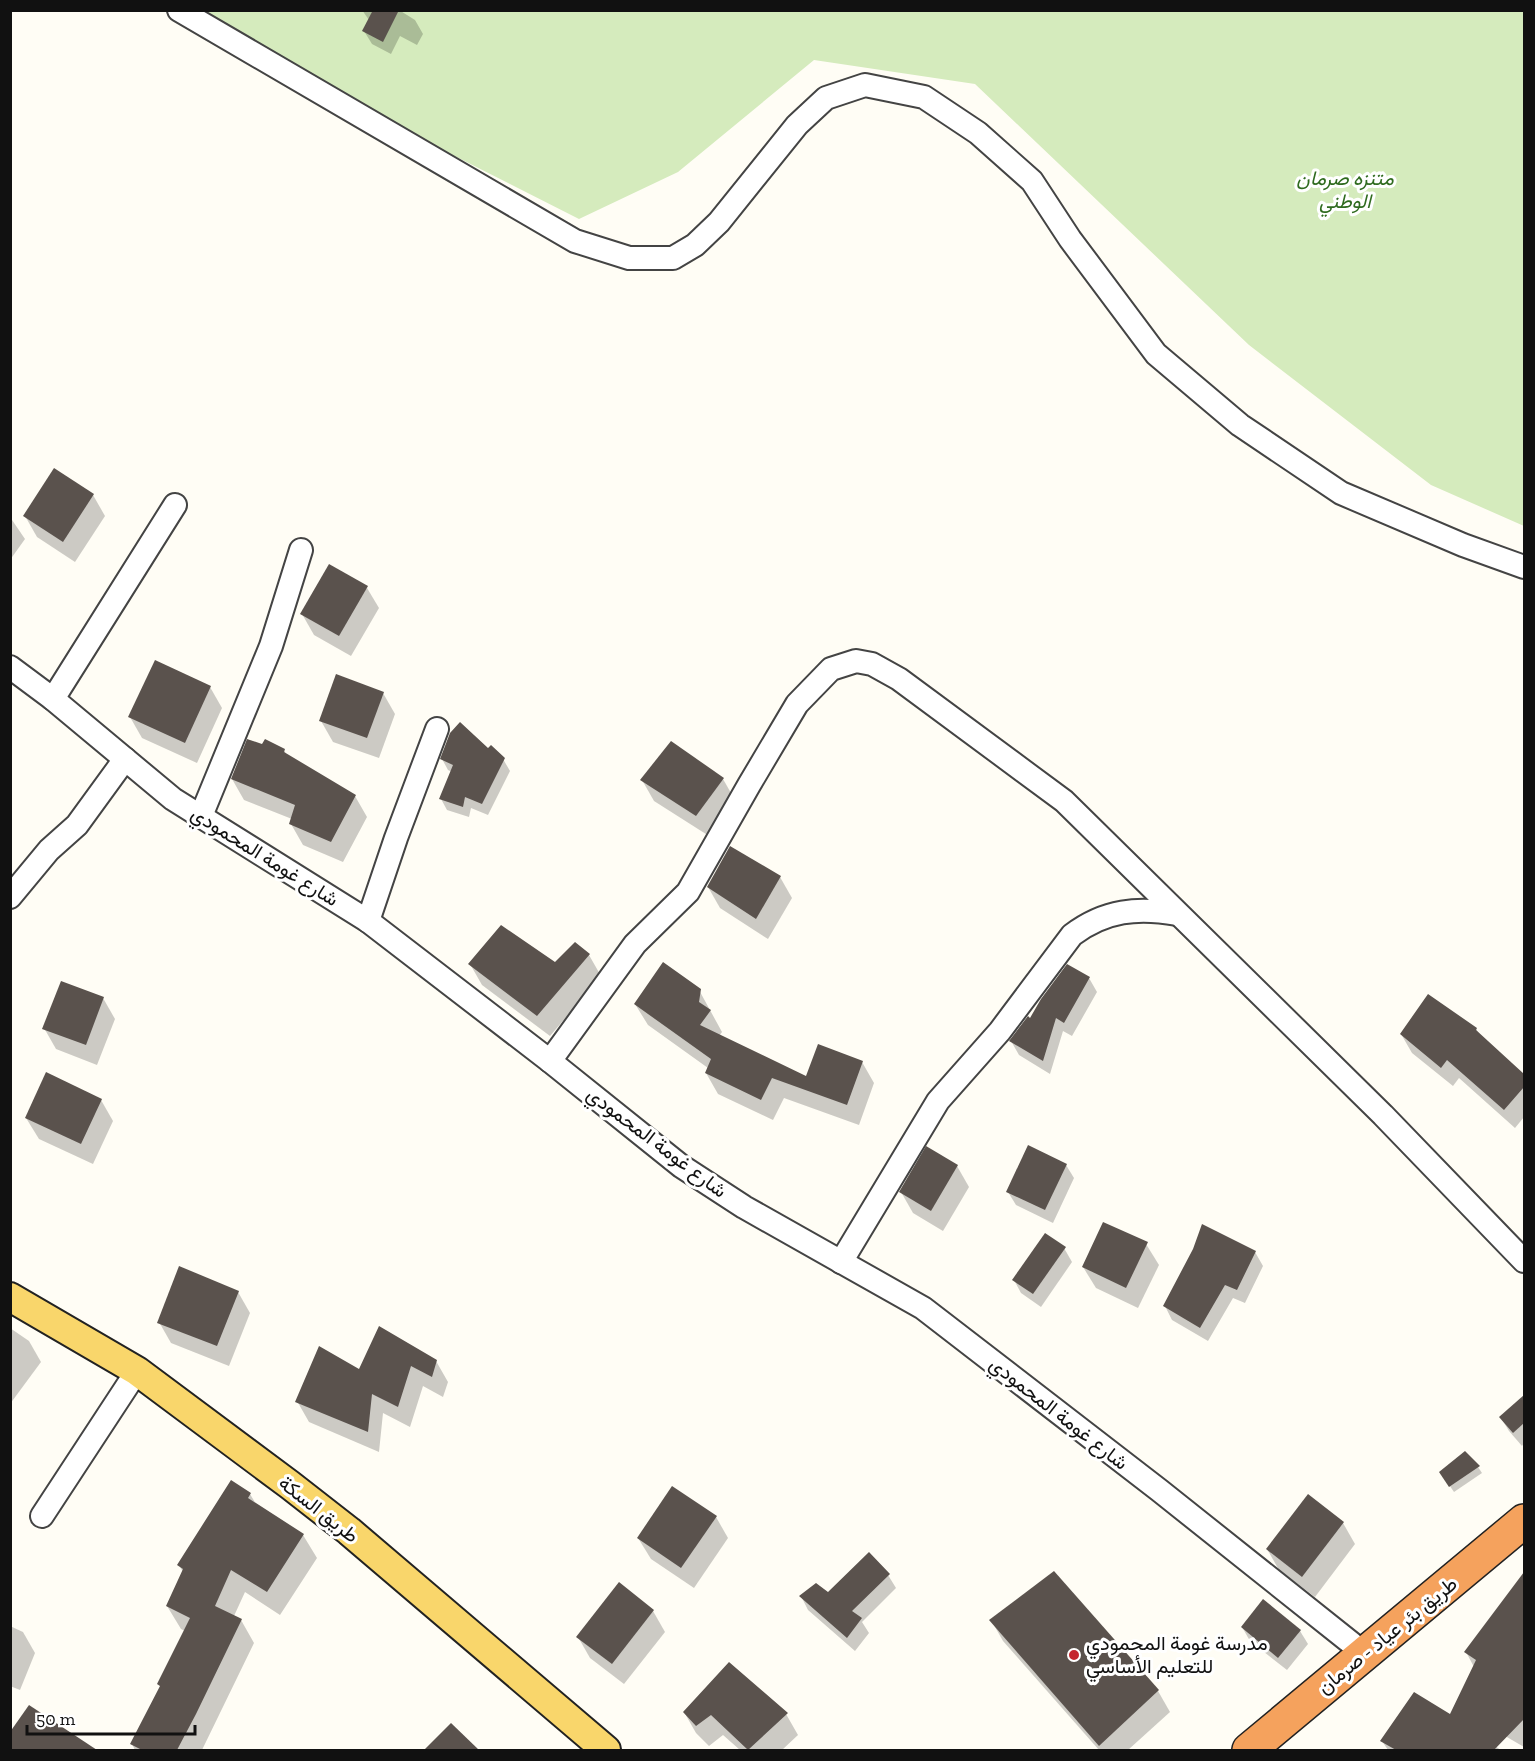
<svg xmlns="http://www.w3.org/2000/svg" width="1535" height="1761" font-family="'Zilla Slab',Vazirmatn,serif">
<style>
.green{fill:#d5ebbd}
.shadow{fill:#0003}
.building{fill:#5a524d}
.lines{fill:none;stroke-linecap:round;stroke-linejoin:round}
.minor-casing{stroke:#444;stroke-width:26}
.major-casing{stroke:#222;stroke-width:32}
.highway-casing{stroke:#222;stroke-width:36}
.minor{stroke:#fff;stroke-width:22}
.major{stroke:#f9d66b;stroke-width:28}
.highway{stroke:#f5a25d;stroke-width:33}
.poi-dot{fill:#c4262e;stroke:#fff;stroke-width:2}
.labels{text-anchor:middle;stroke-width:6;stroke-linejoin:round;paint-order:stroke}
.park-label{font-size:20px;font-style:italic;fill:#2f6b1f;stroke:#fff}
.street-label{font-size:20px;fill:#111;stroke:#fff}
.poi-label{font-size:20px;fill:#111;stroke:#fff;text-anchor:start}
</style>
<rect width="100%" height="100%" fill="#fffdf5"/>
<!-- green -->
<polygon class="green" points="168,11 1524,11 1524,526 1431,485 1249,345 975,84 814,60 678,172 579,219"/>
<!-- shadow -->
<g class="shadow">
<polygon points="362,10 399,10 415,20 423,34 417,45 400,36 391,54 372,44 364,31 369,20"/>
<polygon points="55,470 93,495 105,516 75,562 37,537 25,516"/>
<polygon points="10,517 25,539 10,560"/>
<polygon points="367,588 379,608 351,656 314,635 302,614"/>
<polygon points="210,687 222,708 197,763 142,738 130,717"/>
<polygon points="383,693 395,714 379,758 333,742 321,721"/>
<polygon points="672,743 723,779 735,800 709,836 654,801 642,780"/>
<polygon points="284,750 287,756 355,796 367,817 343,862 303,845 291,824 292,819 244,800 232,779"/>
<polygon points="488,750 503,759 510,771 488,815 471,808 469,817 447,810 441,799 452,772 448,770 442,759"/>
<polygon points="780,877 792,898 768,939 720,908 708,887"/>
<polygon points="575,944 589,955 601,976 550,1036 482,985 470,964 555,964"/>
<polygon points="1089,978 1097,992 1072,1036 1063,1031 1050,1074 1019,1055 1011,1041 1031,1020"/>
<polygon points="699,990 722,1032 719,1036 807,1078 862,1062 874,1083 859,1125 784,1098 773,1120 718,1094 706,1073 708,1068 648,1025 635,1004"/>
<polygon points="103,998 115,1019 97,1065 56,1049 44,1028"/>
<polygon points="1476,1029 1480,1035 1524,1076 1524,1117 1515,1128 1459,1078 1453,1086 1412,1053 1401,1034"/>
<polygon points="101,1100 113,1121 93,1164 39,1139 26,1118"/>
<polygon points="1066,1165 1074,1178 1053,1223 1016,1205 1008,1192"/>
<polygon points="957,1166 969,1187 943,1231 913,1213 901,1192"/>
<polygon points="1146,1244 1159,1265 1138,1308 1096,1288 1083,1267"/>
<polygon points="1064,1248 1072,1262 1041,1307 1021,1293 1014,1280"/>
<polygon points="1255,1252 1263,1266 1245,1303 1233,1298 1208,1341 1172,1320 1165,1306"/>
<polygon points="238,1292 250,1313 229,1366 171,1343 159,1322"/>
<polygon points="10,1328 29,1341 41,1362 10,1404"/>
<polygon points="436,1361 448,1382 443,1397 423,1386 410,1427 383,1413 379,1452 309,1422 297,1401 359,1371"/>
<polygon points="1524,1397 1524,1443 1522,1446 1509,1431 1501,1418"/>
<polygon points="1478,1467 1482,1473 1454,1492 1445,1479"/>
<polygon points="250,1494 256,1504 303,1535 317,1558 280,1615 245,1592 234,1616 241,1620 254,1643 202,1750 135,1750 132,1744 161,1688 159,1684 185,1631 181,1629 167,1606 183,1572 179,1565"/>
<polygon points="1308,1496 1343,1523 1355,1544 1315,1597 1279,1570 1267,1549"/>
<polygon points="716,1517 728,1538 694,1588 651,1559 638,1538"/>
<polygon points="888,1575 896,1588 862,1622 869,1633 855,1651 808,1610 801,1596 828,1594"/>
<polygon points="1523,1577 1524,1578 1524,1747 1500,1733 1493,1745 1501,1750 1388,1750 1382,1741 1451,1716 1474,1667 1466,1652"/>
<polygon points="619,1584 653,1611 665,1632 624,1684 590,1658 578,1637"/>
<polygon points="991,1620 1158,1691 1170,1712 1128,1750 1099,1750 1003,1641"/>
<polygon points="10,1626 23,1632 35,1653 20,1690 10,1686"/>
<polygon points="1242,1627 1300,1631 1308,1644 1287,1670 1250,1641"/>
<polygon points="684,1712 786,1714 798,1735 782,1750 740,1750 723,1735 709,1746 696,1733"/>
<polygon points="451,1725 477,1750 426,1750"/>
<polygon points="10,1734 86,1744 89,1750 10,1750"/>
</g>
<!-- building -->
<g class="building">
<polygon points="373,10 399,10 383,42 362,31"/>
<polygon points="54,468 94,494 63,542 23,516"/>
<polygon points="329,564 368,586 339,636 300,614"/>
<polygon points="155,660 211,686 185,743 128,717"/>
<polygon points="336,674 384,692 367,738 319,721"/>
<polygon points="460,722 488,748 491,745 505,758 482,804 465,797 463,807 439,799 453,765 440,759 450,733"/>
<polygon points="247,739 262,744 265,739 285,749 284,752 356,795 331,842 289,824 295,805 231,779"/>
<polygon points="671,741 724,778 696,816 640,780"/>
<polygon points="730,846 781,876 756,919 707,887"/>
<polygon points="501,925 555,962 575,942 590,954 537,1016 468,964"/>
<polygon points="663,962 701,989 699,1002 711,1010 700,1025 806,1076 818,1044 863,1061 847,1105 772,1078 761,1100 705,1073 711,1059 634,1004"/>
<polygon points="1067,964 1090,977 1064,1023 1056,1018 1043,1061 1009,1041 1028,1016 1030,1018 1041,999"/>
<polygon points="61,981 104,997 86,1045 42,1029"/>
<polygon points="1428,994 1477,1028 1476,1030 1524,1074 1524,1087 1504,1110 1447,1060 1441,1068 1400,1034"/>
<polygon points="46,1072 102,1099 81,1144 25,1118"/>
<polygon points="1028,1145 1067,1164 1045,1210 1006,1192"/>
<polygon points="926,1146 958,1165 931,1211 899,1192"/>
<polygon points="1103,1222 1148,1242 1126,1288 1082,1267"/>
<polygon points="1202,1224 1256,1251 1237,1290 1225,1285 1200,1328 1163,1306 1193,1249"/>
<polygon points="1045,1233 1066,1247 1033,1294 1012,1280"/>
<polygon points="179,1266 239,1291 217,1346 157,1323"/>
<polygon points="379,1326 437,1360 432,1377 411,1366 398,1407 372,1394 368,1432 295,1402 319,1346 359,1369"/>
<polygon points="1524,1395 1524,1423 1513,1433 1499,1417"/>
<polygon points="1465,1451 1480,1466 1449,1487 1439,1472"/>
<polygon points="231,1480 251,1493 248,1498 304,1534 267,1592 231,1570 215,1606 242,1619 196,1714 177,1750 142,1750 130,1744 160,1686 157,1684 190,1618 166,1606 183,1569 177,1565"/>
<polygon points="672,1486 717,1516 681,1568 637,1538"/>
<polygon points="1308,1494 1344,1522 1302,1577 1266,1549"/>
<polygon points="869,1552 890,1574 852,1611 862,1618 847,1638 799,1596 816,1583 828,1592"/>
<polygon points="1054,1571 1159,1690 1099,1746 989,1620"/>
<polygon points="1524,1572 1524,1719 1494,1750 1396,1750 1380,1741 1414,1692 1450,1714 1476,1660 1464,1652"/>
<polygon points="619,1582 654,1610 612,1664 576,1637"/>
<polygon points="1263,1599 1301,1630 1278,1658 1241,1627"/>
<polygon points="729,1662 788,1713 748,1750 711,1715 696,1726 683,1712"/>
<polygon points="29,1705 97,1750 10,1750 10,1732"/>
<polygon points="451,1723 479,1750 424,1750"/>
</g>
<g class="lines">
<defs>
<g id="minor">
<polyline points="179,10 575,241 629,258 673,258 695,245 719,222 797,125 826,98 865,85 924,97 978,133 1032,181 1070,239 1156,354 1240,425 1341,493 1463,545 1524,567"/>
<polyline points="10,667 53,699 173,799 368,921 550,1061 681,1166 744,1207 923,1308 1159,1490 1365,1654"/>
<polyline points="53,699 175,505"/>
<polyline points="201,816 271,646 301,550"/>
<polyline points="10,897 49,850 77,825 125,759"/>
<polyline points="368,921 396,838 437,729"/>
<polyline points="550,1061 635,944 688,892 749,785 797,704 831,669 856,661 872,664 899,679 1064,801 1383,1115 1524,1261"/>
<path d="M841 1262 938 1101 1000 1031 1072 935C1105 910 1138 907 1177 914"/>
<polyline points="42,1516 137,1371"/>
</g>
<polyline id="major" points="10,1297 137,1371 290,1485 349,1531 606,1750"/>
<polyline id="highway" points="1249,1750 1524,1521"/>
</defs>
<!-- minor casing -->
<use href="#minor" class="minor-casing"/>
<!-- major casing -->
<use href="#major" class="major-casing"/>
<!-- highway casing -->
<use href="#highway" class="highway-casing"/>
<!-- minor -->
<use href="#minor" class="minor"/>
<!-- major -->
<use href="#major" class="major"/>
<!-- highway -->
<use href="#highway" class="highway"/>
</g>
<!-- markers -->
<circle class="poi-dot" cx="1074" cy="1655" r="6"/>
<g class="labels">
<!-- park labels -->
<g class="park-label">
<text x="1345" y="185">متنزه صرمان<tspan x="1345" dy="23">الوطني</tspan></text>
</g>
<!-- street labels -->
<g class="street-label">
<text transform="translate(265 856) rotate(32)" y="7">شارع غومة المحمودي</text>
<text transform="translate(657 1142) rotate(37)" y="7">شارع غومة المحمودي</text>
<text transform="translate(1059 1413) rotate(38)" y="7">شارع غومة المحمودي</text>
<text transform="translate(319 1509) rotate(38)" y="7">طريق السكة</text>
<text transform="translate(1387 1635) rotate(-39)" y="7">طريق بئر عياد - صرمان</text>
</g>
<!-- poi labels -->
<g class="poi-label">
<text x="1086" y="1650">مدرسة غومة المحمودي<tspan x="1086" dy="23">للتعليم الأساسي</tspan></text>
</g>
</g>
<!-- border -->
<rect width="1535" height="1761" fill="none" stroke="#111111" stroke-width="24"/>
<!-- scale -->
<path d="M27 1725v9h168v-9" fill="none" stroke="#111111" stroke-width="3"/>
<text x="36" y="1725" font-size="18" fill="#111111" stroke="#ffffff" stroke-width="4.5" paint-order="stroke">50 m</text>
</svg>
